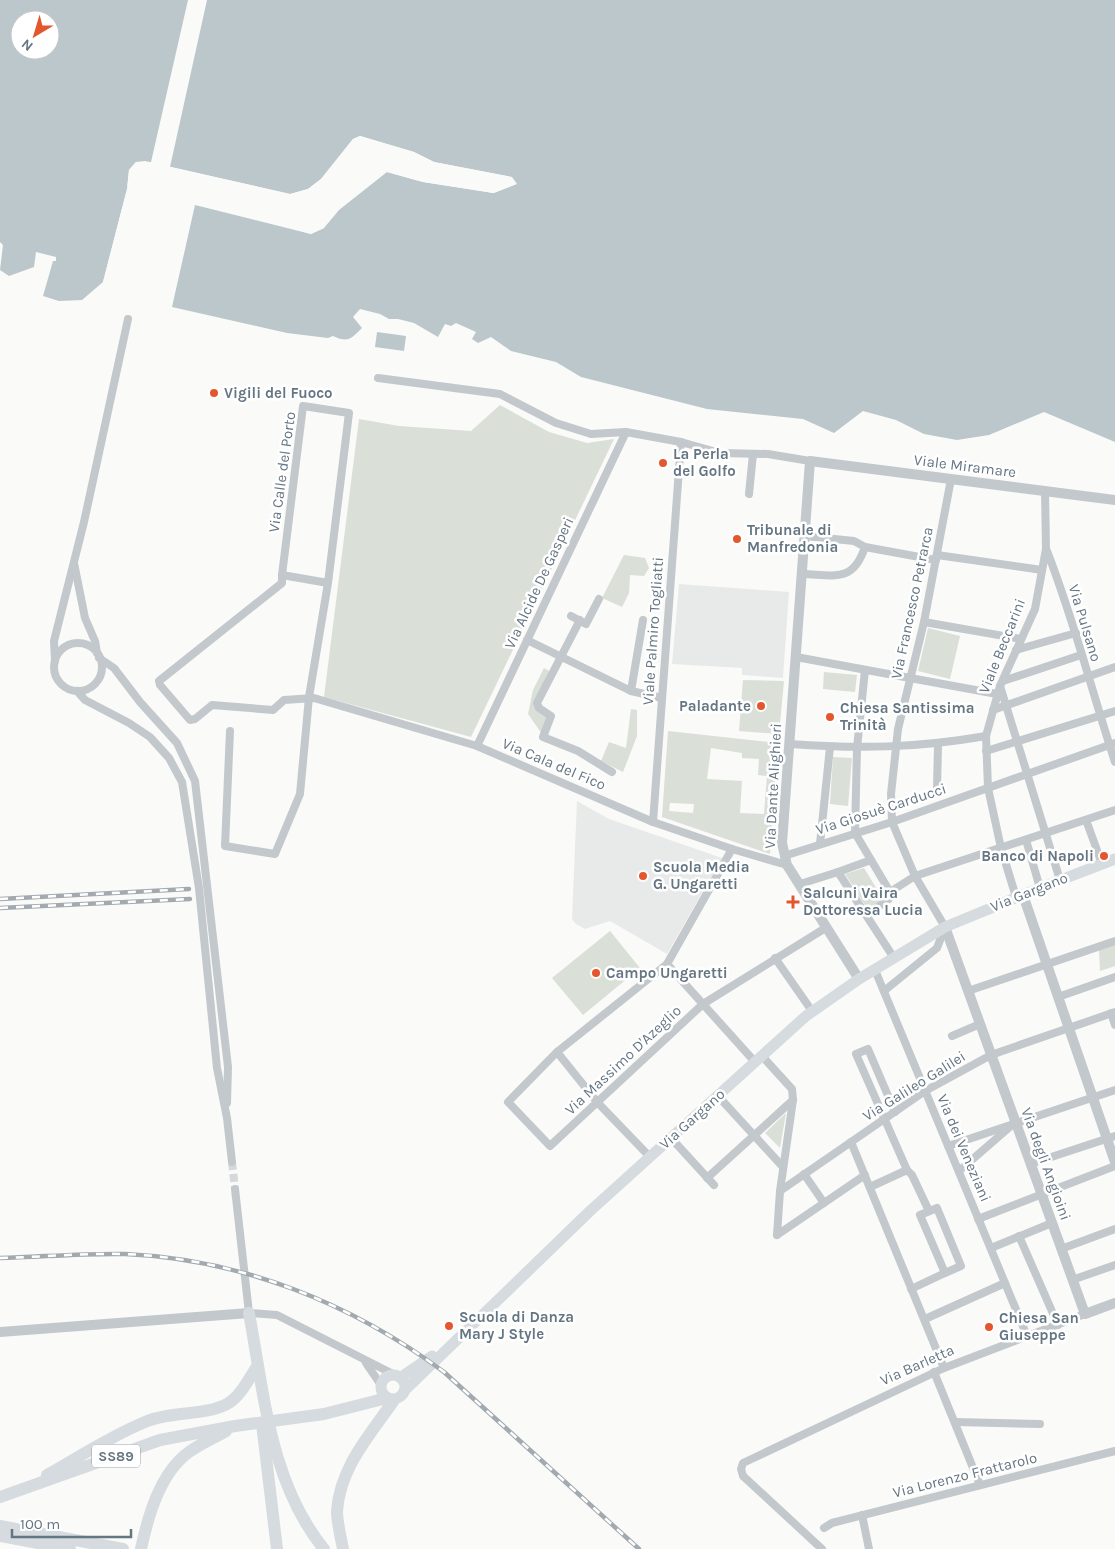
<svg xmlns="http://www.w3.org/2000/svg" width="1115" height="1549" font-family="Karla,sans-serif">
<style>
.built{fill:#e8e9e9}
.green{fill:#dadfd7;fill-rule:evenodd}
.water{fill:#bbc7cb;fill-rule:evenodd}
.pier{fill:#fafaf8}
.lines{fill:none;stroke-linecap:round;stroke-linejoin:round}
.minor-tunnel{stroke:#d5d9db;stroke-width:8;stroke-dasharray:8 4;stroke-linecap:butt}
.minor{stroke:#c3c8cc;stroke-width:8}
.tertiary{stroke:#c3c8cc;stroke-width:10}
.secondary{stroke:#d6dbdf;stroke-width:11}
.trunk{stroke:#d6dbdf;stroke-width:12}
.rail-casing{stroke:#a2aab0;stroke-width:4.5}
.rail{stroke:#fff;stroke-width:2.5;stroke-dasharray:8;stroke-linecap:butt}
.poi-dot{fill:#e4572e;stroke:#fff;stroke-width:2}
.labels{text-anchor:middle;stroke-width:5;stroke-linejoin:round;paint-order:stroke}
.shield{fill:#fff;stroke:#939fa8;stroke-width:1}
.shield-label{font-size:14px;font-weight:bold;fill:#657683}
.poi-label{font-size:15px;font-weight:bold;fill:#657683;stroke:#fff;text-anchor:start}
.street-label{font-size:15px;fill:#657683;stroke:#fff}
</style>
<rect width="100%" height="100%" fill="#fafaf8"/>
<!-- built -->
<g class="built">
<polygon points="679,584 789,592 783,678 742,675 742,668 672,664"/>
<polygon points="577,801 609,819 722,858 667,954 610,921 585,929 576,924 572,919"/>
</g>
<!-- green -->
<g class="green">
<polygon points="500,405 549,432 587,443 614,439 471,737 324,697 359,419 399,426 471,431"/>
<polygon points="624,555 645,558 649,568 644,576 630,575 629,593 622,607 602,598"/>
<polygon points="928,628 960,636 950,679 918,671"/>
<polygon points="544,668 551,672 535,702 549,717 542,734 528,714 533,690"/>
<polygon points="824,672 857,675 855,692 823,689"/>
<polygon points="743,680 784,681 779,734 739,731"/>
<polygon points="631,709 637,710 637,736 623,772 601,761 609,742 626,748"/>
<path d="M668 731 778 743 770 854 662 817ZM711 748 742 753V758L759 759 758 775 767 776 764 814 740 813 742 781 707 779ZM670 803 694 804 693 813 669 811Z"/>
<polygon points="833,757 852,758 848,806 830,804"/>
<polygon points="864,868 883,899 868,910 845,874"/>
<polygon points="610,931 640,968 583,1015 552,978"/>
<polygon points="1115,944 1115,966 1100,971 1099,950"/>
<polygon points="786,1113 780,1148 765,1133"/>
</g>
<!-- water -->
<g class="water">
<path d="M0 0H1115V442L1044 412 989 435 957 440 924 434 896 420 863 411 834 433 803 419 707 409 581 377 556 362 511 351 491 337 478 343 472 339 476 332 456 323 451 326 445 324 438 337 414 323 398 319H389L380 314 360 309 353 317 362 328C351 339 348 343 333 336L328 338 287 333 172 307 195 205 311 234 324 228 339 210 387 172 423 182 493 193 516 184 511 177 434 162 414 152 360 136 353 139 321 179 308 189 290 194 145 161 136 162 129 170 127 189 103 282 82 300 59 301 43 296 53 261H56V257L36 252 34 267 9 276 0 270 3 245 0 242ZM20 20H50V50H20Z"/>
<polygon points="377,332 406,336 404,351 375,347"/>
</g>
<!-- pier -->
<g class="pier">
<polygon points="188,0 207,0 170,167 290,194 308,189 321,179 353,139 360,136 414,152 434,162 512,177 517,184 494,193 423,182 387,172 385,171 423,180 493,191 513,183 510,179 485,173 433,164 413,154 360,138 355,141 322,181 309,192 290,196 214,181 145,163 138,165 131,171 117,236 105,283 103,282 127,189 129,170 136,162 151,162"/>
<polygon points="277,222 310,231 322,226 324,228 311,234 276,224"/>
</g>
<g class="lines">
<!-- minor-tunnel -->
<polyline class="minor-tunnel" points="232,1162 235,1189"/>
<!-- minor -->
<g class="minor">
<polyline points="378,378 500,394 556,423 591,434 626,432 681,442 720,453 768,454 810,461"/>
<polyline points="749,494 753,454"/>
<polyline points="805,536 854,541 865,547 936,560"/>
<path d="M1047 551C1074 620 1092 692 1115 762"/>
<polyline points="937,555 1042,570"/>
<polyline points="74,563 85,618 95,641 97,653"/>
<path d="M802 574C835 575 853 583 865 547"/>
<polyline points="282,575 282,583 159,681 160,685 190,720 195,719 212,705 273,710 284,700 314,698 477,746 653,822 732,849 787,865"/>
<polyline points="571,616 586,624 599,599"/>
<polyline points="580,620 537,703 539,708 551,716 543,737 578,751 612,772"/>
<polyline points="924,622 1021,639"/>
<polyline points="527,640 631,691 662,698"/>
<circle cx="78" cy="667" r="24"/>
<polyline points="1016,650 1076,633"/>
<polyline points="796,657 997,694"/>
<polyline points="99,658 114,668 140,702 177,743 195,781 228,1067 227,1103"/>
<polyline points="55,661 54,641 84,522 128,319"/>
<polyline points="865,670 857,748 855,833 890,892"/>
<polyline points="1003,681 1081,655"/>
<polyline points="1000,686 1060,880"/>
<polyline points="77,691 85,700 129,723 150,737 169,758 182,782 199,888 217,1068 227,1118 232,1162"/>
<polyline points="631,691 643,620"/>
<polyline points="993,710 1115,667"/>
<polyline points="230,731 225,846 275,854 300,794 309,697 328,583 349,413 303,406 282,575 328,583"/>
<path d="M790 744C859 749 917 748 986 736"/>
<polyline points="477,746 626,432"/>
<polyline points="986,751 1115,711"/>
<polyline points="937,790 938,744"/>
<polyline points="1086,820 1102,864"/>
<polyline points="653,822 681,442"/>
<polyline points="1026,840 1040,888"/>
<polyline points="820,844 830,747"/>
<polyline points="784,856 892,822 1115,743"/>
<polyline points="838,872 871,860"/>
<polyline points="800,884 838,872 894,958"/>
<polyline points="1016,897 1001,848 988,788 986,736 1000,686 1035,609 1046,549 1045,491"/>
<polyline points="867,915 889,899 890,892 915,876 1115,810"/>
<polyline points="775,958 812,1011"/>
<polyline points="667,964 755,1062"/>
<polyline points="875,970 1027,1336"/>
<polyline points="884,991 937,948 945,927 915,876 892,822 891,794 898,729 924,622 951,479"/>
<polyline points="968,991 1115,941"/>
<polyline points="1058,997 1115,977"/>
<polyline points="1111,1013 1115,1025"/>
<polyline points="952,1036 980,1024"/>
<polyline points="557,1052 508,1102 550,1146 703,1004 827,927"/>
<polyline points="762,1056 792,1089 793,1100 780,1191"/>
<polyline points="718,1096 783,1167"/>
<polyline points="671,1138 714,1185"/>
<polyline points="851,1142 944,1368"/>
<polyline points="948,1146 1115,1090"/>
<polyline points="650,1157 598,1103 557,1052 667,964 732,849"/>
<polyline points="1030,1164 1115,1136"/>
<polyline points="907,1170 912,1175 929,1211"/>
<polyline points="959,1171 1012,1125"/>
<polyline points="804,1174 824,1203"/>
<polyline points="707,1178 793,1100"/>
<polyline points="870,1187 907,1170 856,1054 868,1049 895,1112"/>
<polyline points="235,1189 249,1313 277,1315 395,1375"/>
<polygon points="937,1208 961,1266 945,1273 920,1215"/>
<polyline points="978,1219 1115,1166"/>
<polyline points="777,1235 780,1191 925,1091 991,1055 1115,1012"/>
<polyline points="777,1235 865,1175"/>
<polyline points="1019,1236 1058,1325"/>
<polyline points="991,1248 1052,1223"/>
<polyline points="1061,1249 1115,1229"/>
<polyline points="1072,1280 1115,1265"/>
<polyline points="911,1289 945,1273"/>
<polyline points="925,1319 1005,1283"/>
<polyline points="366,1363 381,1385"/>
<polyline points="934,1372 980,1485"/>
<polyline points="955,1422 1040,1424"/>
<polyline points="862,1515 869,1549"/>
<polyline points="824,1528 832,1523 1115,1451"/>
<polyline points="822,1549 743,1476 741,1469 743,1463 944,1368 1085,1314"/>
</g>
<!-- tertiary -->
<g class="tertiary">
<polyline points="1023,895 1115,1162"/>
<polyline points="945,927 1085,1314 1115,1303"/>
<polyline points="859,979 787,865 782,843 810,461 1115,500"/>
<polyline points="0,1332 249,1313"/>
</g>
<!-- secondary -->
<g class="secondary">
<circle cx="393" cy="1387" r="12"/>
<polyline points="401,1377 432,1356"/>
<polyline points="405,1390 590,1211 806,1016 859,979 945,927 1040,888 1115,859"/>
</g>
<!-- trunk -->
<g class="trunk">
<path d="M249 1313C264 1393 270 1483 324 1549"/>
<polyline points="262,1424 277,1549"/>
<path d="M47 1475C79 1457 111 1436 145 1422 170 1411 205 1416 227 1404 240 1397 248 1380 256 1368"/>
<polyline points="0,1497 160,1440 235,1426 324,1414 387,1398"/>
<polyline points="0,1526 123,1549"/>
<polyline points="0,1536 70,1549"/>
<path d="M141 1549C148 1516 160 1473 189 1452 200 1444 214 1438 226 1431"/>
<path d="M343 1549C341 1538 337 1523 337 1511 340 1467 370 1435 394 1400"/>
</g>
<defs>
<g id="rail">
<polyline points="0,899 189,889"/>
<polyline points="0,908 190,899"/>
<path d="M0 1258C41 1257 84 1253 125 1254 241 1259 351 1303 444 1372L639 1549"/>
</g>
</defs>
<!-- rail casing -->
<use href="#rail" class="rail-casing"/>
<!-- rail -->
<use href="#rail" class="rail"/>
</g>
<!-- markers -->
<g class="poi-dot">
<circle cx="214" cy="393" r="5"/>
<circle cx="663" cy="463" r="5"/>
<circle cx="737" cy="539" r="5"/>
<circle cx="761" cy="706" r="5"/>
<circle cx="830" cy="717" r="5"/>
<circle cx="1104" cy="856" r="5"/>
<circle cx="643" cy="876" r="5"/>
<path d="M790.5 894.5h5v5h5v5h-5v5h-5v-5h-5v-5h5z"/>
<circle cx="596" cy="973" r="5"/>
<circle cx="449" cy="1326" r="5"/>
<circle cx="989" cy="1327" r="5"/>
</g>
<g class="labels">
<!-- shield labels -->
<rect class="shield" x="92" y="1444.5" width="48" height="23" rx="4"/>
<g class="shield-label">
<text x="116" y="1461">SS89</text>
</g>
<!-- poi labels -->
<g class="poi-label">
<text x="224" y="398">Vigili del Fuoco</text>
<text x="673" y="459">La Perla<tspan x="673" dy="17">del Golfo</tspan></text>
<text x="747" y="535">Tribunale di<tspan x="747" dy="17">Manfredonia</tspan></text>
<text x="751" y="711" text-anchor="end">Paladante</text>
<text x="840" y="713">Chiesa Santissima<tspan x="840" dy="17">Trinità</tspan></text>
<text x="1094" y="861" text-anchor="end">Banco di Napoli</text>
<text x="653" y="872">Scuola Media<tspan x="653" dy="17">G. Ungaretti</tspan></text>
<text x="803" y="898">Salcuni Vaira<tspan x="803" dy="17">Dottoressa Lucia</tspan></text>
<text x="606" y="978">Campo Ungaretti</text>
<text x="459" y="1322">Scuola di Danza<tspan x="459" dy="17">Mary J Style</tspan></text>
<text x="999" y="1323">Chiesa San<tspan x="999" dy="17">Giuseppe</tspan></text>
</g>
<!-- street labels -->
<g class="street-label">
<text transform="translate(965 466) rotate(7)" y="5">Viale Miramare</text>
<text transform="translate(282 472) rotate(-82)" y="5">Via Calle del Porto</text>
<text transform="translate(539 583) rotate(-65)" y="5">Via Alcide De Gasperi</text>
<text transform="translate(912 603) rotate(-78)" y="5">Via Francesco Petrarca</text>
<text transform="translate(1085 623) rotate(73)" y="5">Via Pulsano</text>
<text transform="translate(653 631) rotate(-86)" y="5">Viale Palmiro Togliatti</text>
<text transform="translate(1002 646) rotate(-68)" y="5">Viale Beccarini</text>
<text transform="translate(554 764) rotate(23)" y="5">Via Cala del Fico</text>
<text transform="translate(773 786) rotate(-87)" y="5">Via Dante Alighieri</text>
<text transform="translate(881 809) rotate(-18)" y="5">Via Giosuè Carducci</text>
<text transform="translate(1029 892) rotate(-22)" y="5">Via Gargano</text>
<text transform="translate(623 1060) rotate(-43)" y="5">Via Massimo D'Azeglio</text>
<text transform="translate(914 1086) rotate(-32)" y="5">Via Galileo Galilei</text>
<text transform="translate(692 1119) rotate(-42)" y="5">Via Gargano</text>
<text transform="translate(964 1148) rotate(67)" y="5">Via dei Veneziani</text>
<text transform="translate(1046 1164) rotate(70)" y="5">Via degli Angioini</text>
<text transform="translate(917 1365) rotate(-24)" y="5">Via Barletta</text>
<text transform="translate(965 1475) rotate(-14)" y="5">Via Lorenzo Frattarolo</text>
</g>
</g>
<!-- north arrow -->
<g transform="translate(35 35) rotate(218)"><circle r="24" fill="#ffffff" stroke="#c1c8cd"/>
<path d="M0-4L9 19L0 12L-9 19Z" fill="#e4572e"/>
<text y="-8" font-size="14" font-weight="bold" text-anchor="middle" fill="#657683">N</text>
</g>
<!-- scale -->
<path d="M12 1529v8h119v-8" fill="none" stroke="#657683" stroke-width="2.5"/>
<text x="20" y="1529" font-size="15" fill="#657683" stroke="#ffffff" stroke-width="4" paint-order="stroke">100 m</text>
</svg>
